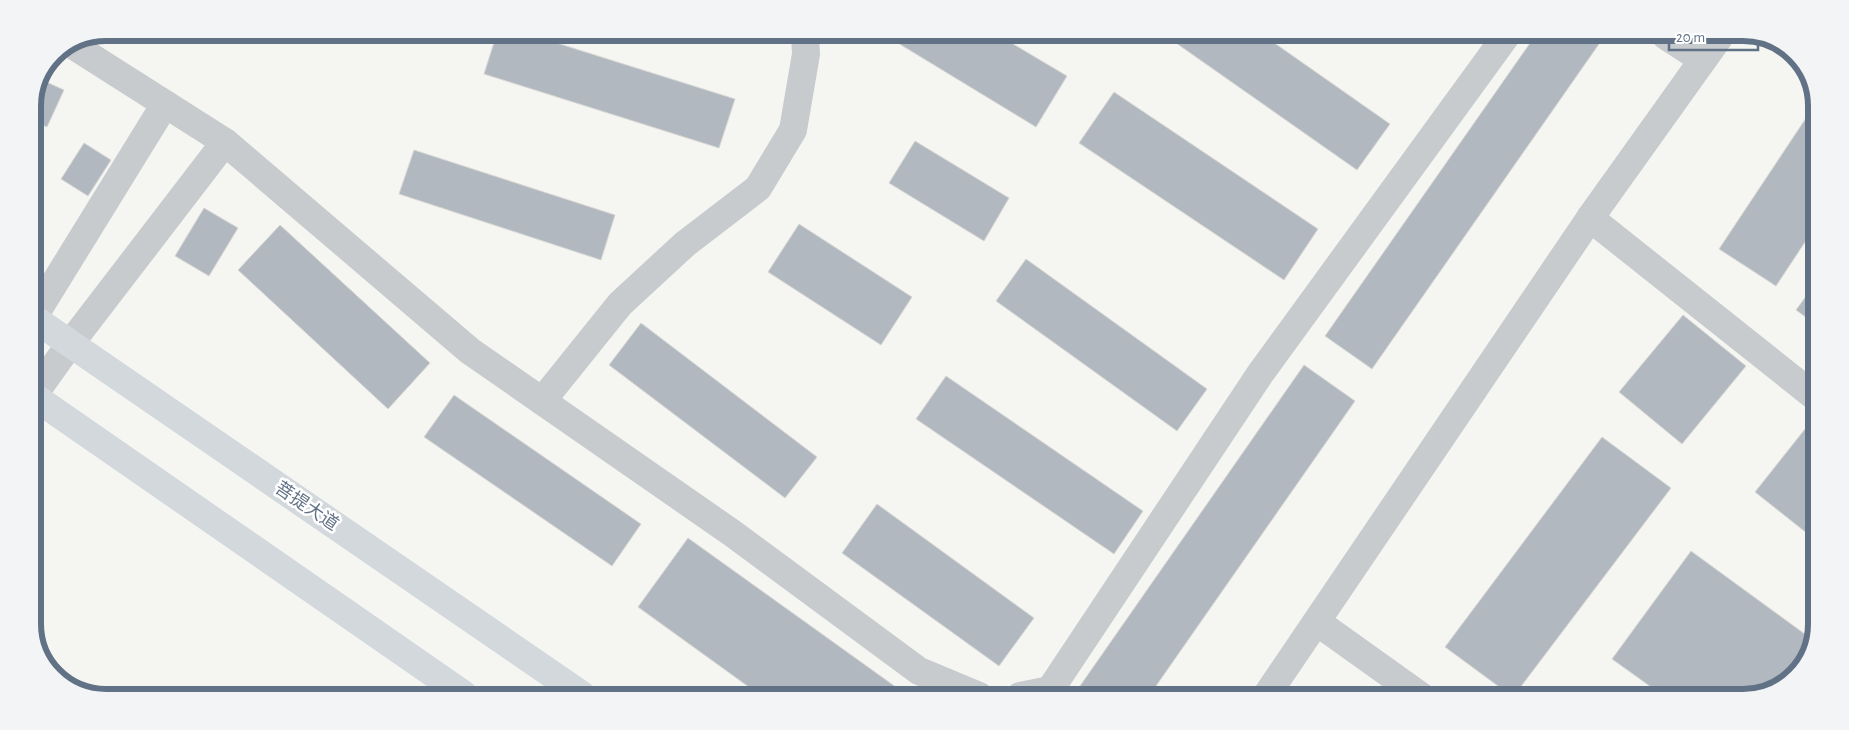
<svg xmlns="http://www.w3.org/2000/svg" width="1849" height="730" font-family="'Alegreya Sans','Noto Sans SC',sans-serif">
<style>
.building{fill:#b2b8bf;stroke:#d7d7d4}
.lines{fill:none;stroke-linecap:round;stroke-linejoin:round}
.minor{stroke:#c8cbce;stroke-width:28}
.major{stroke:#d3d8dd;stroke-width:28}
.labels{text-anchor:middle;stroke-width:5;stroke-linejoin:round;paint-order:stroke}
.street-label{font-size:18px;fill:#627286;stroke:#fff}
.rim{fill:none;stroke:#627286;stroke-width:6}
</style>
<rect width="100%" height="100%" fill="#f5f6f2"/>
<!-- building -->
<g class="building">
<polygon points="497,33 528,34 735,99 719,148 484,74"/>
<polygon points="883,34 998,35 1067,76 1036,127"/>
<polygon points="1181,35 1263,35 1390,124 1357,170 1176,43"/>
<polygon points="1535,36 1587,36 1599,44 1372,369 1325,336"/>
<polygon points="42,80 64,90 47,127 33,121 33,101"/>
<polygon points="1114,92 1318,229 1284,280 1079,143"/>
<polygon points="1816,103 1815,227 1776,286 1719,249"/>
<polygon points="915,141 1009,198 984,241 889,183"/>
<polygon points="84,143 111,160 88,196 61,179"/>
<polygon points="414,150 615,215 601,260 399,194"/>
<polygon points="204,208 238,228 209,276 175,256"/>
<polygon points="799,224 912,297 881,345 768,272"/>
<polygon points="280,225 430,363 388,409 238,270"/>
<polygon points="1026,259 1207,389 1177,431 996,301"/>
<polygon points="1815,284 1815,324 1796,310"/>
<polygon points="1683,315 1746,366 1682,444 1619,392"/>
<polygon points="641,323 817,457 785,498 609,365"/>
<polygon points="1304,365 1355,401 1149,696 1073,696"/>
<polygon points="946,376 1143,511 1114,554 916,419"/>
<polygon points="454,395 641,524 612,566 424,437"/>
<polygon points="1805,429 1814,436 1813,538 1755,492"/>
<polygon points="1602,437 1671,488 1513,697 1445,647"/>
<polygon points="877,504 1034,618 999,666 842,553"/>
<polygon points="688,538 907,695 760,695 638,607"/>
<polygon points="1691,551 1813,640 1813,648 1788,682 1743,697 1665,697 1612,659"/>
</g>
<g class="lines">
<!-- minor -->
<g class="minor">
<polyline points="1666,36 1703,60"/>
<polyline points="74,46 225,142 470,351 732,533 919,671 979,696"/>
<polyline points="1590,218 1814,396"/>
<polyline points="33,318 165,104"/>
<polyline points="33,396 70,344 225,142"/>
<polyline points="542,401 620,304 685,244 758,188 793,130 806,54 805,34"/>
<polyline points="1317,622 1422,697"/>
<polyline points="1020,696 1050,690 1260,374 1506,36"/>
<polyline points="1266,696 1590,218 1720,36"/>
</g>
<!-- major -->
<g class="major">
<polyline points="33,318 582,695"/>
<polyline points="33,396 463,694"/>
</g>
</g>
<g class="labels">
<!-- street labels -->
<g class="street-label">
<text transform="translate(307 506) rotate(34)" y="6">菩提大道</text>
</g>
</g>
<!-- crop -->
<path d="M0 0H1849V730H0ZM106 41H1743A65 65 0 0 1 1808 106V624A65 65 0 0 1 1743 689H106A65 65 0 0 1 41 624V106A65 65 0 0 1 106 41Z" fill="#f2f4f5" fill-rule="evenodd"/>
<path class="rim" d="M106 41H1743A65 65 0 0 1 1808 106V624A65 65 0 0 1 1743 689H106A65 65 0 0 1 41 624V106A65 65 0 0 1 106 41Z"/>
<!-- scale -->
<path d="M1669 42v8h89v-8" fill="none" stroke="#627286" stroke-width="2.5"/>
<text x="1676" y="42" font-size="15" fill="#627286" stroke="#ffffff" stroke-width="4" paint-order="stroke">20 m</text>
</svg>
